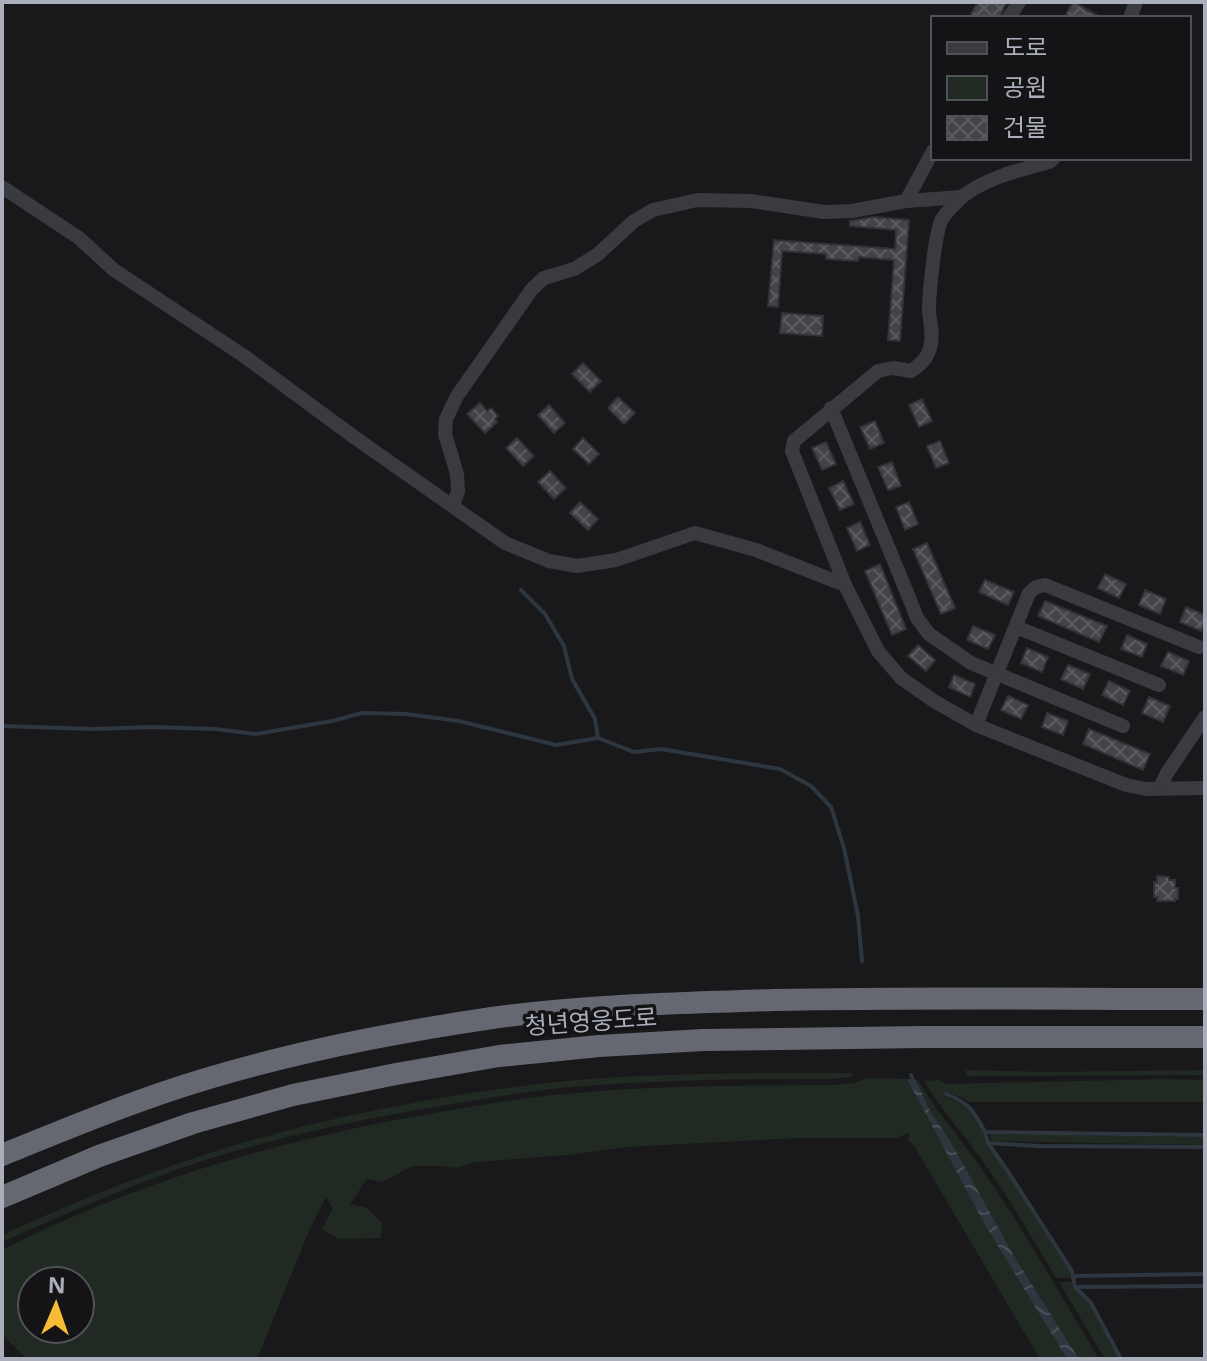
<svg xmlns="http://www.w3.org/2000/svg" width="1207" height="1361" font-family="'Open Sans','Noto Sans KR',sans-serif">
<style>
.green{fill:#202a22;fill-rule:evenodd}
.water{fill:url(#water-waves)}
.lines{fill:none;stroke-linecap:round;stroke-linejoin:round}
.stream{stroke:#2e3740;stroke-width:4}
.building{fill:url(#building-cross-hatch);stroke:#333337;stroke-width:2}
.minor{stroke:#3a3b40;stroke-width:14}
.highway{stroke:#666871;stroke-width:22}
.labels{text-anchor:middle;stroke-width:7;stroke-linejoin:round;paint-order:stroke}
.street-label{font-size:24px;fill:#abafbb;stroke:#141416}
</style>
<defs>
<pattern id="water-waves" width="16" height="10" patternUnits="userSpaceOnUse" patternTransform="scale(2)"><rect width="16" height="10" fill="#2e3740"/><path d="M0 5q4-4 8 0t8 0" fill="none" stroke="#4a515a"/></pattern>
<pattern id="building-cross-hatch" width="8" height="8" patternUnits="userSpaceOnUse" patternTransform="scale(2)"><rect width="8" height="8" fill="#434448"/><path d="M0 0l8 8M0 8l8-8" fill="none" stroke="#5b5c60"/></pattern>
</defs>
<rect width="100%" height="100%" fill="#19191b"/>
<!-- green -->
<g class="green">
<polygon points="966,1070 1050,1072 1205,1070 1205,1075 967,1076"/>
<path d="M769 1073H853L852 1077C820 1081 788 1078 755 1079 690 1080 626 1082 561 1088 533 1090 505 1096 477 1100 374 1116 269 1137 170 1172 113 1193 58 1217 2 1242V1235C57 1210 113 1186 171 1166 293 1123 428 1096 556 1082 627 1075 698 1074 769 1073Z"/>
<path d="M867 1078 907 1079 985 1225 1067 1359H1040L914 1146 908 1140 909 1133 896 1138H796L627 1147 567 1155 476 1162 455 1168 442 1166H412L383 1182 367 1179 350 1204 367 1208 382 1223 381 1238 339 1239 322 1229 333 1208 326 1197 309 1231 257 1359H27L2 1335V1313L4 1311 2 1307V1250C139 1180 290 1137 441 1112 482 1105 525 1097 567 1094 656 1085 745 1086 834 1085L854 1083ZM32 1281H80V1329H32Z"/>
<path d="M1164 1079 1205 1080V1102H968L961 1097 946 1092 943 1096 959 1102 972 1111 983 1133 986 1144 1006 1171 1070 1271 1071 1278H1056C1032 1237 1007 1195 979 1156 961 1131 940 1108 924 1081L939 1080 945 1084Z"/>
<path d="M916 1080 919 1081C935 1110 957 1134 976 1161 1021 1224 1059 1292 1099 1359H1079L1014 1256 952 1144 930 1111Z"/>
<polygon points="990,1134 1205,1137 1205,1145 991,1141"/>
<polygon points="1059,1282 1072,1282 1074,1288 1089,1304 1119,1359 1105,1359"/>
</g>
<!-- water -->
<polygon class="water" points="907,1079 916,1080 930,1111 952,1144 1014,1256 1079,1359 1067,1359 985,1225"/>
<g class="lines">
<!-- stream -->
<g class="stream">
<polyline points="521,590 545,614 564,646 572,679 595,719 598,738"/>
<polyline points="2,726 93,729 152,727 215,729 256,734 332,721 362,713 406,714 459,721 556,745 598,738 634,752 661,749 780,769 811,786 831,807 844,848 858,916 862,961"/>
<polyline points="911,1075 915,1084"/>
<path d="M946 1094C969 1103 974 1111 985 1132L1205 1135"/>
<polyline points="985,1132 988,1143 1007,1170 1072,1271 1075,1287 1091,1303 1121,1359"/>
<polyline points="988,1143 1038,1146 1205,1147"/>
<polyline points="1073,1276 1205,1274"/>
<polyline points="1075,1287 1205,1286"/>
</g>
</g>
<!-- building -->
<g class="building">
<polygon points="978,2 1007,2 999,18 969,18"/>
<polygon points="1073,2 1102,18 1064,18"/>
<polygon points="874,217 909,220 900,341 888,340 894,260 859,257 858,261 826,259 826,254 782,251 778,307 768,306 774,240 895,249 896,230 850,226 850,221"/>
<polygon points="782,313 823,316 822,336 780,333"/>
<polygon points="583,363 601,381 590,392 572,374"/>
<polygon points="618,397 635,413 624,424 608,408"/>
<polygon points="922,399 932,421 919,427 909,405"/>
<polygon points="480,403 487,411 491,408 498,416 495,419 497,422 485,433 467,414"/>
<polygon points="549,405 565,423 554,433 538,415"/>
<polygon points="875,421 884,443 870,449 860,427"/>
<polygon points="517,438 534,456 523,466 506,448"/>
<polygon points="583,438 599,454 589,464 573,449"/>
<polygon points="940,441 949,463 936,468 927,446"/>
<polygon points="826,442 836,464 822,470 812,448"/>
<polygon points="892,462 901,486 888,490 878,467"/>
<polygon points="550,471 566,488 554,499 538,482"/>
<polygon points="843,481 854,504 840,510 829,488"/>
<polygon points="580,502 598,519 588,530 570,513"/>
<polygon points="909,502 918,524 905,530 896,507"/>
<polygon points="860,522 870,545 857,551 847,528"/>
<polygon points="927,543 955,608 941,614 913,549"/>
<polygon points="880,564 906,629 892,635 865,571"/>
<polygon points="1105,574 1126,584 1119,598 1098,588"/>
<polygon points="985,580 1014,592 1008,605 979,592"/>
<polygon points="1145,590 1166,599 1160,614 1139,605"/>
<polygon points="1045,601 1107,626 1099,642 1038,616"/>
<polygon points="1186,607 1205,615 1205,622 1201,631 1180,622"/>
<polygon points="973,626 995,635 988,649 967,640"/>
<polygon points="1127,635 1147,644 1142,657 1121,649"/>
<polygon points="918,645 935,660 926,671 908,656"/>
<polygon points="1027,648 1048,657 1042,672 1021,663"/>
<polygon points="1168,652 1189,661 1183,675 1161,666"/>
<polygon points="1068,665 1090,674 1083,689 1061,679"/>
<polygon points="954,675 975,684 970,697 949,687"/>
<polygon points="1109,681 1130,691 1123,705 1102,695"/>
<polygon points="1008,696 1028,705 1021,719 1001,710"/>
<polygon points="1149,697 1170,706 1163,722 1142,713"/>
<polygon points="1047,713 1068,721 1063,735 1042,727"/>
<polygon points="1089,729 1150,754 1143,770 1083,744"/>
<polygon points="1157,876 1169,877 1169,880 1175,880 1175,888 1178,888 1178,899 1175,899 1175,901 1157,901 1158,897 1154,897 1154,882 1157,883"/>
</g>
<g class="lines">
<!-- minor -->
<g class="minor">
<polyline points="1009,18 1019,2"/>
<polyline points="1130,18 1136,2"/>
<polyline points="2,187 79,238 114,270 244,356 354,437 505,543 549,561 577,566 616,560 695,533 756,550 845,585 878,651 901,678 934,701 976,725 1126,785 1146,789 1205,788"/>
<polyline points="906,201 933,151"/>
<polyline points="831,408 910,600 917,618 929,634 971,663 1123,726"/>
<polyline points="453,506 458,491 457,474 445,434 446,419 457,396 532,289 544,278 574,269 597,255 634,221 653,210 697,200 751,201 824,212 852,211 906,201 962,197"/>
<path d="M845 585 792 451 794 441 878 371 893 368 911 371C921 364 927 359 930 348 934 336 930 323 929 311 929 295 935 231 942 219 946 212 957 202 963 196 988 177 1020 170 1049 162L1054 158"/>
<polyline points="1016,627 1159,685"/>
<polyline points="976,725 1029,593 1036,587 1045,585 1199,647"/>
<polyline points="1160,788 1167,773 1205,717"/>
</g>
<!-- highway -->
<g class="highway">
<path d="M2 1155C61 1131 119 1107 180 1087 279 1055 389 1033 492 1018 585 1005 681 1003 774 1000 918 997 1061 999 1205 999"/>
<polyline points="2,1197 99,1156 193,1123 293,1095 396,1074 499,1056 599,1046 703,1040 923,1037 1205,1037"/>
</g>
</g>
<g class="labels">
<!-- street labels -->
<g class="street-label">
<text transform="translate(591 1022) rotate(-4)" y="8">청년영웅도로</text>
</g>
</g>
<!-- border -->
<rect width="1207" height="1361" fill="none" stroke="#abafbb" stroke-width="8"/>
<!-- legend -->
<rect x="931" y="16" width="260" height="144" fill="#141416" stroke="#505258" stroke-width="2"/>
<rect x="947" y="42" width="40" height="12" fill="#3a3b40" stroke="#505258" stroke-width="2"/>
<text x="1003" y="56" font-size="24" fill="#abafbb">도로</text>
<rect x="947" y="76" width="40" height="24" fill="#202a22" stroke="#505258" stroke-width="2"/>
<text x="1003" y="96" font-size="24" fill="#abafbb">공원</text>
<rect x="947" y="116" width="40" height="24" fill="url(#building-cross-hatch)" stroke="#505258" stroke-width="2"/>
<text x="1003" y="136" font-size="24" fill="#abafbb">건물</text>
<!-- north arrow -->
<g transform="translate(56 1305) rotate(2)"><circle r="38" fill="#141416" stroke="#505258" stroke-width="2"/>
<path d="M0-6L14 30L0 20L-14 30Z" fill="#f7bc35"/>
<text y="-12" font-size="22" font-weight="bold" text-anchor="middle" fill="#abafbb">N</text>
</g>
</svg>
